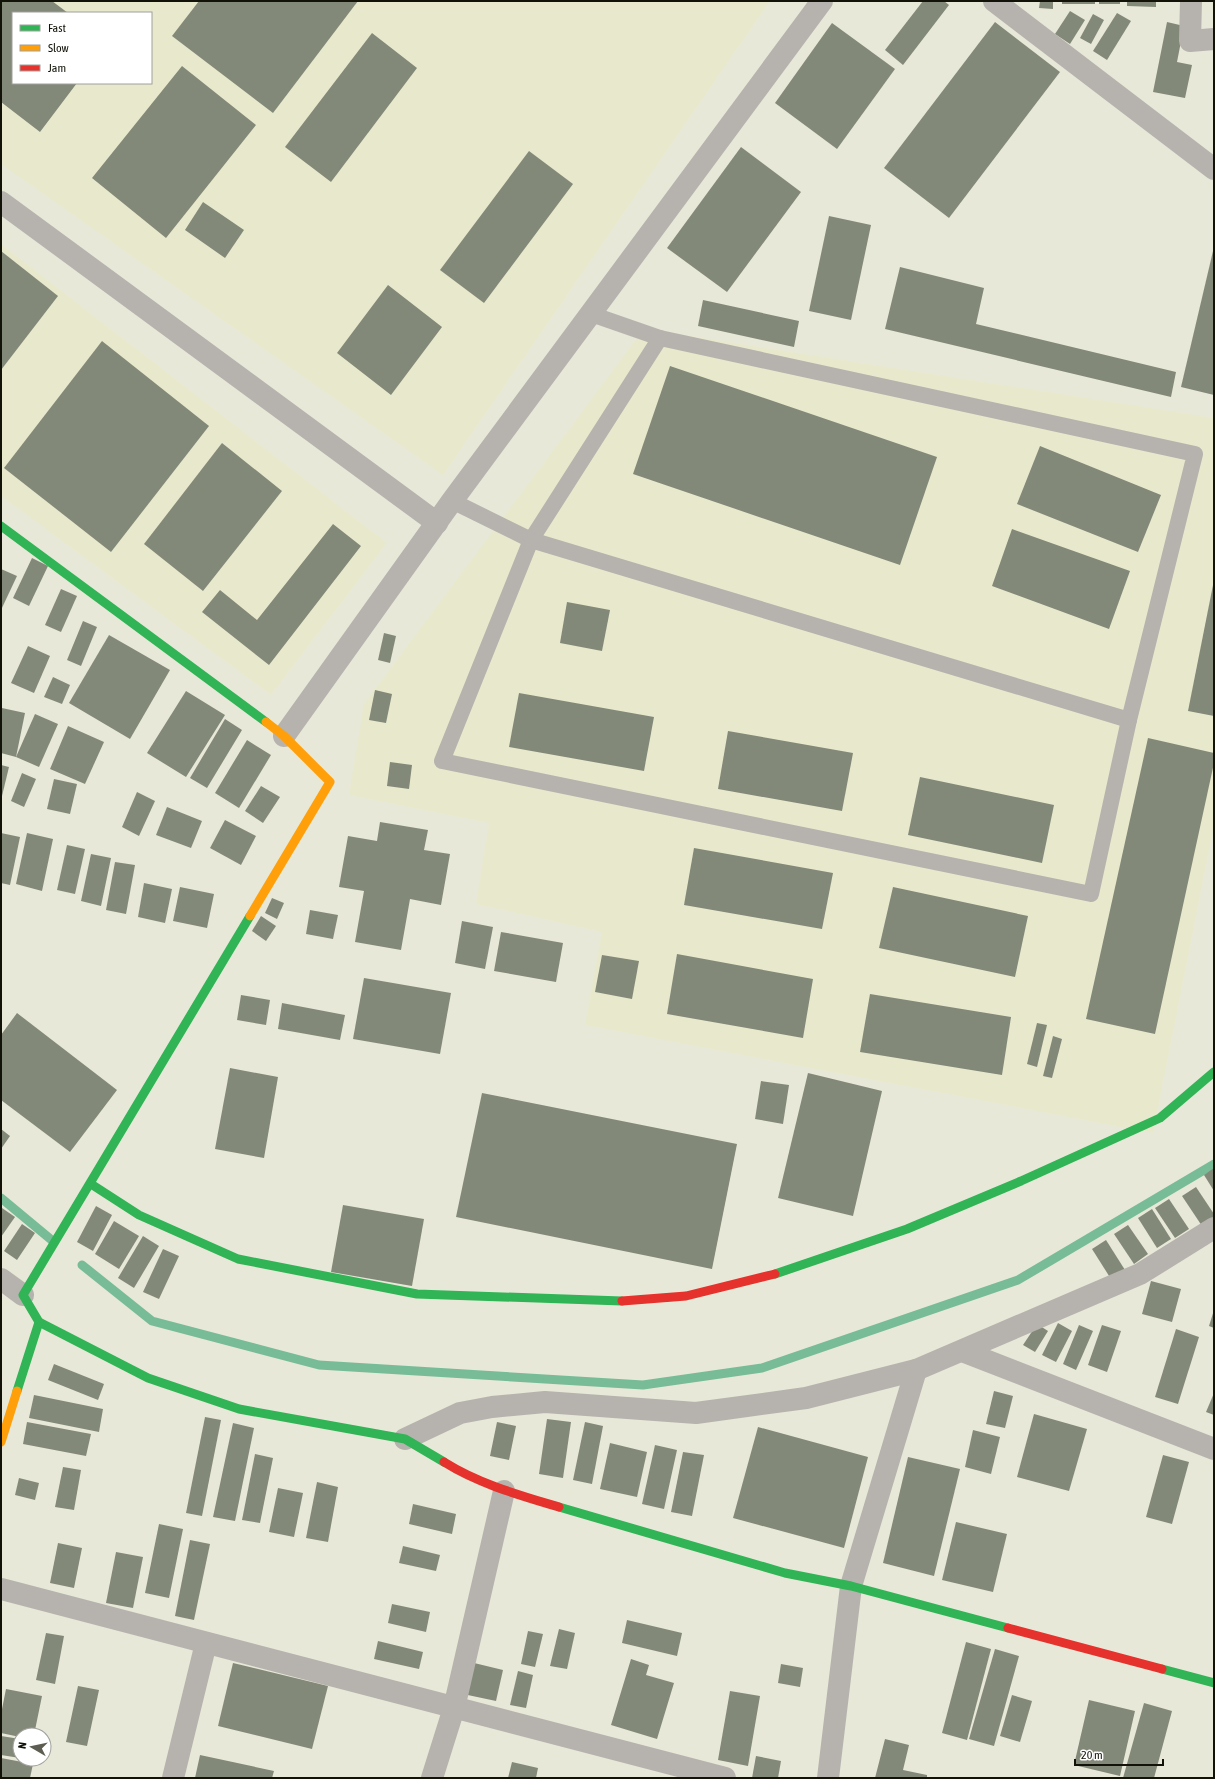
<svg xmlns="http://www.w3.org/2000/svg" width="1215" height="1779" font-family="'Asap Condensed',sans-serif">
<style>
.built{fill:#e8e9cc;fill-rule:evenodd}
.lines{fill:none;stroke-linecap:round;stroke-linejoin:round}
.stream{stroke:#78bc97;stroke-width:9}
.building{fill:#838978}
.lane{stroke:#b6b3ae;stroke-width:16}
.street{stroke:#b6b3ae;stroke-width:22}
.fast{stroke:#30b455;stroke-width:9}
.slow{stroke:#ff9f0a;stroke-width:9}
.jam{stroke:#e5322d;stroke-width:9}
</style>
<rect width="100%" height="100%" fill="#e8e8d8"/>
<!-- built -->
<g class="built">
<path d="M1 1H770L443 475 1 164ZM13 13H151V83H13Z"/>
<polygon points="1,244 387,543 271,695 1,496"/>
<polygon points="644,329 1214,418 1214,825 1153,1133 585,1025 602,932 476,904 489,823 349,795 364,704"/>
</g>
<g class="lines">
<!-- stream -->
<g class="stream">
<polyline points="1,1198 54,1242"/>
<polyline points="82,1265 152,1321 319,1365 643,1385 762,1368 1018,1280 1214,1164"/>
</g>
</g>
<!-- building -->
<g class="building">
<polygon points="1,1 52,1 68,13 13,13 13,83 77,83 40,132 1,102"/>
<polygon points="199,1 358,1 273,113 172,36"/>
<polygon points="923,1 944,1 949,5 903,65 885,50"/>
<polygon points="1040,1 1053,1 1053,9 1039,8"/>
<rect x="1062" y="1" width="33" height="3"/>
<rect x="1099" y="1" width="21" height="3"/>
<polygon points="1127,1 1156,1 1156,7 1127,6"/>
<polygon points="1070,11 1085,20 1070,44 1055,34"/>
<polygon points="1117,13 1131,21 1107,60 1093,51"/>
<polygon points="1093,14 1104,20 1091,44 1080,38"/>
<polygon points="995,22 1060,72 949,218 884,168"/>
<polygon points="1167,22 1184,26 1177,62 1192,65 1185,98 1153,92"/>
<polygon points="832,23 895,69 837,149 775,103"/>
<polygon points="372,33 417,68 331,182 285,147"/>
<polygon points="182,66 256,125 166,238 92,178"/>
<polygon points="741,147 801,192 727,292 667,248"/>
<polygon points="529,151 573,184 484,303 440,270"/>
<polygon points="203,202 244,230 225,258 185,230"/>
<polygon points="829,216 871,225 851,320 809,311"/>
<polygon points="1,251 58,296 1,370"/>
<polygon points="1213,251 1214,251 1214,395 1181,387"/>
<polygon points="900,267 984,288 976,324 1176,372 1171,397 885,329"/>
<polygon points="388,285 442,327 391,395 337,353"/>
<polygon points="703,300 799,321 794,347 698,326"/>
<polygon points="102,341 209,426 111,552 4,468"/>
<polygon points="670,366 937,457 900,565 633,474"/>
<polygon points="222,443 282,491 203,591 144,544"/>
<polygon points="1040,446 1161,495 1138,552 1017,504"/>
<polygon points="333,524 361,546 269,665 202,612 220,590 257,620"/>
<polygon points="1012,529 1130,571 1109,629 992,586"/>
<polygon points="32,558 48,566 29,606 13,598"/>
<polygon points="1,569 17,576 1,610"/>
<polygon points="1213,585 1214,585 1214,716 1188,711"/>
<polygon points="61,589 77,596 61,632 45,625"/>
<polygon points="567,602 610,610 602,651 560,643"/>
<polygon points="83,621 97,627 81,666 67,660"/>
<polygon points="384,633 396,636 390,663 378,660"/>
<polygon points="109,635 170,670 130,739 69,703"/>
<polygon points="28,646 50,656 34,693 11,683"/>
<polygon points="53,677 70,685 62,704 44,697"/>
<polygon points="375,690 392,694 386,723 369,720"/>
<polygon points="186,691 225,715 186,777 147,753"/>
<polygon points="519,693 654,717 644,771 509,747"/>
<polygon points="2,708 25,713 16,757 1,753"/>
<polygon points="35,714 58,724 39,767 16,757"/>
<polygon points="225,719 242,730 207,788 190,778"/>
<polygon points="68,726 104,742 85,784 50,769"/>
<polygon points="728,731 853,753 842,811 718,789"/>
<polygon points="1148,738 1214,753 1214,763 1155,1034 1086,1019"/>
<polygon points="247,740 271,755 239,808 215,793"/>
<polygon points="390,762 412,765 409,789 387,786"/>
<polygon points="1,765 9,767 2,796 1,795"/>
<polygon points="22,773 36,779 24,807 11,801"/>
<polygon points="920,777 1054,805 1042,863 908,835"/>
<polygon points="54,779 77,784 70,814 47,809"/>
<polygon points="261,786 280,797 263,823 245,811"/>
<polygon points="137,792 155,801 139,836 122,827"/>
<polygon points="167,807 202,821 191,848 156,835"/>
<polygon points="225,820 256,836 241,865 210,848"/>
<polygon points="380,822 428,830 424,850 450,854 441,905 410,899 401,950 355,942 364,891 339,887 348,836 377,841"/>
<polygon points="1,833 20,837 10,885 1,883"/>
<polygon points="27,833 53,839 42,891 16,884"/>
<polygon points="67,845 85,849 75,894 57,890"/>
<polygon points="694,848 833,873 822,929 684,905"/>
<polygon points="91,854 111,858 101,906 81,901"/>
<polygon points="115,862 135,865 126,914 106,910"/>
<polygon points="144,883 172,889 165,923 138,917"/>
<polygon points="180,887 214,894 207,928 173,921"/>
<polygon points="893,887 1028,916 1015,977 879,948"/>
<polygon points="272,898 284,903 277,919 265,913"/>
<polygon points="310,910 338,915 333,939 306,934"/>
<polygon points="261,916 276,926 266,941 252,931"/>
<polygon points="462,921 493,927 485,969 455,963"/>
<polygon points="501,932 563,943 556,982 494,971"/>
<polygon points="677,954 813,979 803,1038 667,1014"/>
<polygon points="602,955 639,961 632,999 595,992"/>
<polygon points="364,978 451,993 440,1054 353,1039"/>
<polygon points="870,994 1011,1017 1002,1075 860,1052"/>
<polygon points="241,995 270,1000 266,1025 237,1020"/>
<polygon points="282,1003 345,1015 340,1040 278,1029"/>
<polygon points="17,1013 117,1090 70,1152 1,1100 1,1035"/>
<polygon points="1037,1023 1047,1025 1037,1067 1027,1064"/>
<polygon points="1053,1036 1062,1039 1052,1078 1043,1076"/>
<polygon points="230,1068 278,1077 264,1158 215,1149"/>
<polygon points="808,1073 882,1091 853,1216 778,1198"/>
<polygon points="761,1081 789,1085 783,1124 755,1119"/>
<polygon points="482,1093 737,1144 712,1269 456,1217"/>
<polygon points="1,1129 10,1136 1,1149"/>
<polygon points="1214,1168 1214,1191 1204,1175"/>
<polygon points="1196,1187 1214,1214 1214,1218 1202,1226 1182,1196"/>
<polygon points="1169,1199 1189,1229 1175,1238 1155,1208"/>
<polygon points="343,1205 424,1219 412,1286 331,1272"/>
<polygon points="96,1206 112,1215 93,1251 77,1242"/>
<polygon points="2,1208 15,1217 1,1237 1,1210"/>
<polygon points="1152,1209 1171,1239 1157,1248 1138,1218"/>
<polygon points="114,1221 139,1236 119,1269 95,1254"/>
<polygon points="22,1224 35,1233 17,1260 4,1251"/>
<polygon points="1128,1225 1148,1254 1134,1264 1114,1234"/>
<polygon points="143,1236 159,1246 134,1288 118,1278"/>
<polygon points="1106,1240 1125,1270 1111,1279 1092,1249"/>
<polygon points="163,1249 179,1256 159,1299 143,1292"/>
<polygon points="1151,1281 1181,1289 1172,1322 1142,1314"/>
<polygon points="1214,1310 1214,1328 1209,1326"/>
<polygon points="1058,1323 1072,1331 1056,1362 1042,1355"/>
<polygon points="1037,1324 1048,1331 1035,1352 1023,1345"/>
<polygon points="1079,1325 1093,1331 1076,1370 1063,1364"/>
<polygon points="1102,1325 1121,1331 1107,1372 1088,1365"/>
<polygon points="1176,1329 1199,1337 1178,1404 1155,1397"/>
<polygon points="54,1364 104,1384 98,1400 48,1380"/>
<polygon points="994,1391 1013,1396 1005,1428 986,1424"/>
<polygon points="1214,1393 1214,1415 1206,1412"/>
<polygon points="34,1395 103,1409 99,1432 29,1418"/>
<polygon points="1034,1414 1087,1429 1069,1491 1017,1477"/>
<polygon points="205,1417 221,1420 202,1516 186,1513"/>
<polygon points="547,1419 571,1422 563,1478 539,1474"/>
<polygon points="27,1422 91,1434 86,1456 23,1444"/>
<polygon points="497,1422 516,1426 509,1460 490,1456"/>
<polygon points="585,1422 603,1426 592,1484 573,1480"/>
<polygon points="233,1423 254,1428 235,1521 213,1517"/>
<polygon points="758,1427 868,1457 844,1548 733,1518"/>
<polygon points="973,1430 1000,1437 991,1474 965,1467"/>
<polygon points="610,1443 647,1452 637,1497 600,1489"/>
<polygon points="655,1445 677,1450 664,1509 642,1504"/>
<polygon points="683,1452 704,1455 692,1516 671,1512"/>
<polygon points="255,1454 273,1458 260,1523 242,1520"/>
<polygon points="1163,1455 1189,1462 1172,1524 1146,1517"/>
<polygon points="908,1457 960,1469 934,1576 883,1563"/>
<polygon points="63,1467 81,1470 74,1510 55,1507"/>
<polygon points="19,1478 39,1483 35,1500 15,1495"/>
<polygon points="317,1482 338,1487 328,1542 306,1538"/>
<polygon points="278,1488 303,1493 294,1537 269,1532"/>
<polygon points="413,1504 456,1514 452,1534 409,1524"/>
<polygon points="956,1522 1007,1534 993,1592 942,1580"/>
<polygon points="159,1524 183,1529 169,1598 145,1593"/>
<polygon points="190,1540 210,1544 194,1620 175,1616"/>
<polygon points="58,1543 82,1548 74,1588 50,1583"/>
<polygon points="403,1546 440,1555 436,1571 399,1563"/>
<polygon points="116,1552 143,1557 133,1608 106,1603"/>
<polygon points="392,1604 430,1612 426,1632 388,1623"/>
<polygon points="627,1620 682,1633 677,1656 622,1643"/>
<polygon points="559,1629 575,1633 567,1669 550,1666"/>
<polygon points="528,1631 543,1634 535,1667 521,1664"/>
<polygon points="46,1633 64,1636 55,1684 36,1680"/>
<polygon points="378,1641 423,1652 419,1669 374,1659"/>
<polygon points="966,1642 991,1649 967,1740 942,1733"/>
<polygon points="995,1649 1019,1656 994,1746 969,1739"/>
<polygon points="631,1659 649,1665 646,1675 674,1683 657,1739 611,1725"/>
<polygon points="470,1662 503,1670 496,1701 463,1694"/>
<polygon points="233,1663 328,1686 312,1749 218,1726"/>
<polygon points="781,1664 803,1668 800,1687 778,1683"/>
<polygon points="518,1671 533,1675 526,1708 510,1705"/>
<polygon points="78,1686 99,1690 87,1746 66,1742"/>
<polygon points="6,1689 42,1696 34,1735 20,1735 20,1737 1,1733 1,1714"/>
<polygon points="730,1691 760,1696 748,1766 718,1760"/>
<polygon points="1012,1695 1032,1701 1020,1742 1000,1736"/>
<polygon points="1089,1700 1135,1711 1120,1776 1074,1765"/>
<polygon points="1144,1703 1172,1711 1154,1778 1123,1778"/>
<polygon points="1,1736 20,1739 20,1758 1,1755"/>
<polygon points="885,1739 909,1745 903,1770 927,1775 927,1778 875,1778"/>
<polygon points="200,1755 274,1771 272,1778 195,1778"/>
<polygon points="756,1756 781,1761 778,1778 752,1778"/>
<polygon points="1,1758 33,1764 30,1778 1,1778"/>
<polygon points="512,1762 538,1768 536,1778 508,1778"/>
</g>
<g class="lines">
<!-- lane -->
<g class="lane">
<polyline points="660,338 531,540 442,761 1091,894 1129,720"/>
<polyline points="452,501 531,540 1129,720 1195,454 660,338 591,314"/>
</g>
<!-- street -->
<g class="street">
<polyline points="994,1 1214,169"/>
<polyline points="1191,1 1190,41 1214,39"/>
<polyline points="1,202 437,523"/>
<polyline points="284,736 452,501 822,1"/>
<polyline points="1,1279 23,1295"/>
<polyline points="962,1351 1214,1449"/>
<polyline points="405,1439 460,1413 492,1407 545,1402 696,1413 806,1398 916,1370"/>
<polyline points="1,1589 725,1778"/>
<polyline points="173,1778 206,1643"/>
<polyline points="432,1778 454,1708 504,1491"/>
<polyline points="828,1778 851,1586 916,1370 1140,1274 1214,1228"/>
</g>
<!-- fast -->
<g class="fast">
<polyline points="1,526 266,722"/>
<polyline points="91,1184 139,1215 238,1259 417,1294 622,1301"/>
<polyline points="775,1274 907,1229 1021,1181 1160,1118 1214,1072"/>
<polyline points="39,1322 148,1378 239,1409 405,1439 444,1462"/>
<polyline points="17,1391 39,1322 23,1295 250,916"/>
<polyline points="559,1507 785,1573 851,1586 1008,1628"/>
<polyline points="1162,1669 1214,1683"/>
</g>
<!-- slow -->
<g class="slow">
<polyline points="250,916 330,782 284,736 266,722"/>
<polyline points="1,1442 17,1391"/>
</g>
<!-- jam -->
<g class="jam">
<polyline points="622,1301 686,1296 775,1274"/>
<path d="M444 1462C479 1484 519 1495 559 1507"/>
<polyline points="1008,1628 1162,1669"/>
</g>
</g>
<!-- border -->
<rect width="1215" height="1779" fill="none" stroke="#121208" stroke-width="4"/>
<!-- legend -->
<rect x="12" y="12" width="140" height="72" fill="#ffffff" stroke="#a0a09c"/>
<rect x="20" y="25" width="20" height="6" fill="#30b455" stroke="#a0a09c"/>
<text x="48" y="32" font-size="12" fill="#121208">Fast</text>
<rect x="20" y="45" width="20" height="6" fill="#ff9f0a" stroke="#a0a09c"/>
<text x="48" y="52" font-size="12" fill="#121208">Slow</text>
<rect x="20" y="65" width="20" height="6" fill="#e5322d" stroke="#a0a09c"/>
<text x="48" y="72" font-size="12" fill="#121208">Jam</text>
<!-- north arrow -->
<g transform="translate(32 1747) rotate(279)"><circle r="19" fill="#ffffff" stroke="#a0a09c"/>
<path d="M0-3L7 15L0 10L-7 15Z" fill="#5d5d51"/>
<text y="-6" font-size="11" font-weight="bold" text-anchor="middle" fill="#121208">N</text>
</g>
<!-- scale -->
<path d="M1075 1759v6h88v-6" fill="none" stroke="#121208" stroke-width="2"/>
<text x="1081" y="1759" font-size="12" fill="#121208" stroke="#ffffff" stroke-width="3" paint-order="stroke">20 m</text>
</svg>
